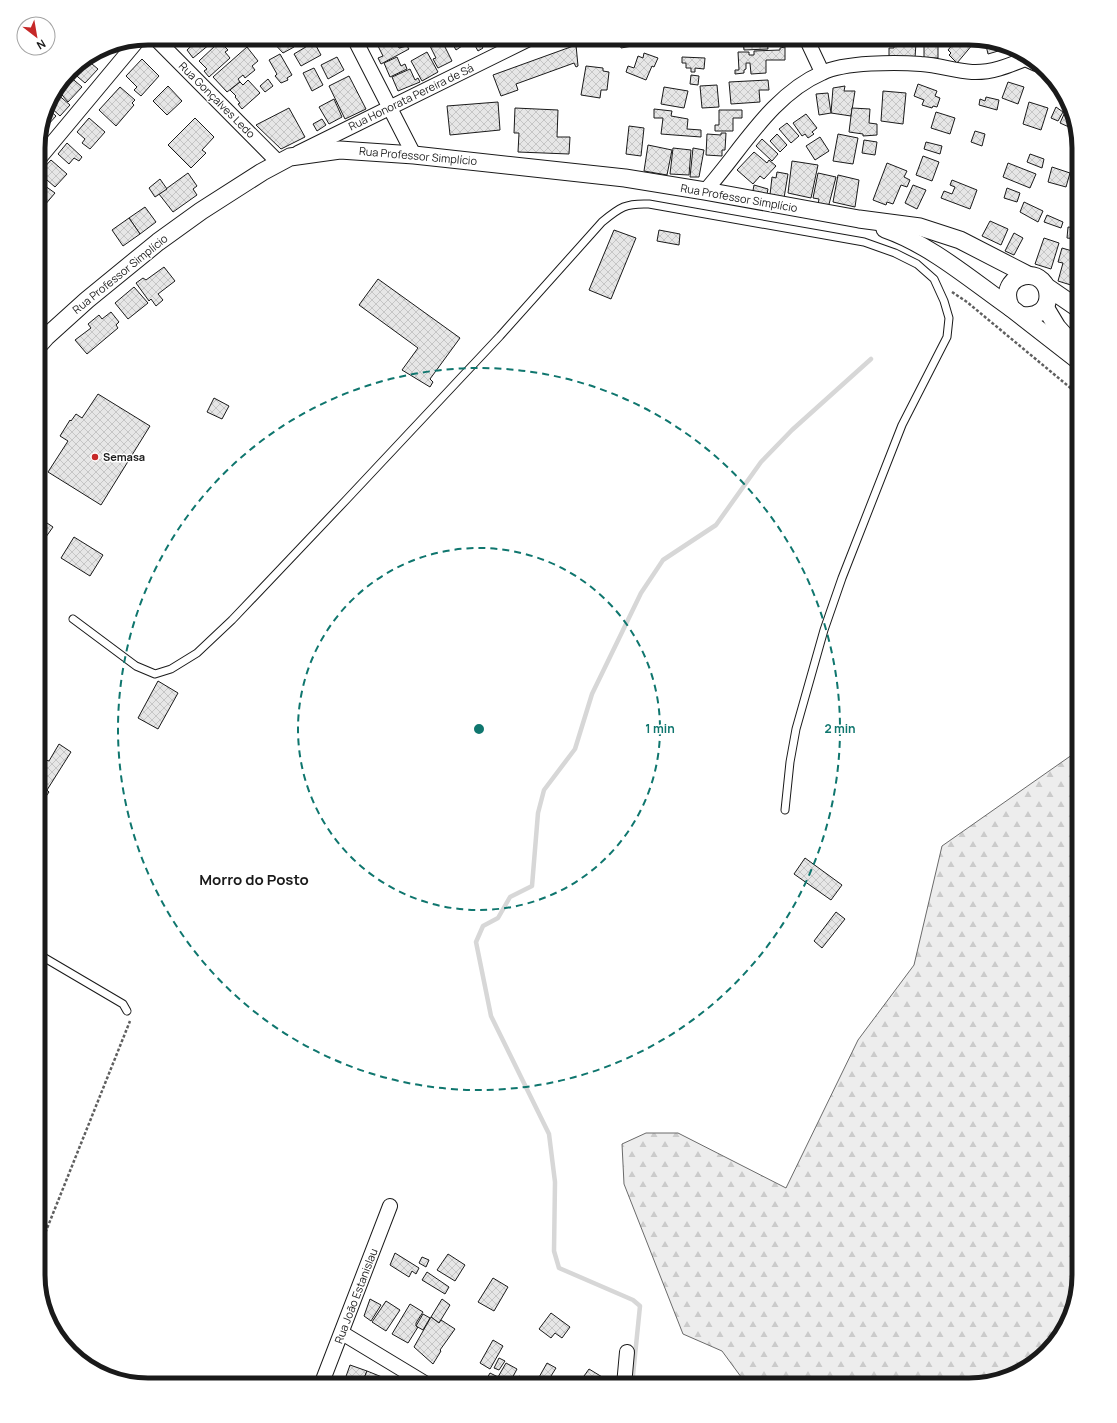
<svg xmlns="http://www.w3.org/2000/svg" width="1117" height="1423" font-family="Manrope,sans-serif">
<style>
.forest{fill:url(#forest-firs);stroke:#6a6a6a}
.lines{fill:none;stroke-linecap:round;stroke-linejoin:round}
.stream{stroke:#d7d7d7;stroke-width:4.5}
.building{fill:url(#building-cross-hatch);stroke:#1a1a1a}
.service-casing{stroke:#1a1a1a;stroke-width:9}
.minor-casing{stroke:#1a1a1a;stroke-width:16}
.tertiary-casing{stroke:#1a1a1a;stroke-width:19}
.path{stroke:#5f5f5f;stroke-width:2.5;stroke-dasharray:3 2;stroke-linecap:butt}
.service{stroke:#fff;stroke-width:7}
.minor{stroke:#fff;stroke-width:14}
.tertiary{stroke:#fff;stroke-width:17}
.ring{fill:none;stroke:#0f766e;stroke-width:2;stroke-dasharray:7 5}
.poi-dot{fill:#c62828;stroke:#fff;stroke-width:1.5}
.labels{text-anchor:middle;stroke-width:3;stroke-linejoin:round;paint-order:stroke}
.street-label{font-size:11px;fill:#1a1a1a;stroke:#fff}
.poi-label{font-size:11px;font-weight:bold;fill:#1a1a1a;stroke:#fff;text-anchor:start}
.district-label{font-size:15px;font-weight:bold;fill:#1a1a1a;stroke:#fff}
.rim{fill:none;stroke:#1a1a1a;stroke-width:5}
.centre{fill:#0f766e;stroke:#fff;stroke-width:2}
.ring-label{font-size:12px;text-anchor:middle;font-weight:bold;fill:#0f766e;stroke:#fff;stroke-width:3;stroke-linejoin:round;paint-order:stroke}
</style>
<defs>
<pattern id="forest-firs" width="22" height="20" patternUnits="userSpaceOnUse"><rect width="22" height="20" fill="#ededed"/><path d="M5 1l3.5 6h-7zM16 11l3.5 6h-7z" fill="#cbcbcb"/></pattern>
<pattern id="building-cross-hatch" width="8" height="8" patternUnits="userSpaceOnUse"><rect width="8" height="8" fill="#e6e6e6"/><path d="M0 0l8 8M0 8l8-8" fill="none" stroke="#c5c5c5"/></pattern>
</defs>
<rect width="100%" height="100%" fill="#fff"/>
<!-- forest -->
<polygon class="forest" points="1079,750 1079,1276 1064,1330 1030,1367 970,1385 747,1385 722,1351 683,1334 624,1184 622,1144 646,1133 678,1133 786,1188 858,1040 914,965 942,846"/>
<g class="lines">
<!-- stream -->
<polyline class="stream" points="632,1385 640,1306 633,1300 559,1268 554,1251 555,1182 549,1134 491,1016 476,942 483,926 498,918 510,897 532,886 538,813 544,790 575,749 592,694 641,593 663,560 716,525 761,462 792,430 871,359"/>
</g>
<!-- building -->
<g class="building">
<polygon points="200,38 205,38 210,44 193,58 187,50"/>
<polygon points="274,38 290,38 294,47 283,53 271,40"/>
<polygon points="296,38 316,38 301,46"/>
<polygon points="370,38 385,38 373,44"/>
<polygon points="394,38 399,48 407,46 409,49 381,64 378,58 383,56 378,46"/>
<polygon points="407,38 423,38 423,39 410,45"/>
<polygon points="436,38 444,38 448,45 445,47 452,61 438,68 433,59 436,58 428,42"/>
<polygon points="449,38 470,38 471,40 456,50"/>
<polygon points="477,38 488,38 490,41 481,45 483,48 478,51 473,42 478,39"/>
<polygon points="621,38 643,38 643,44 621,48 620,43 622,43"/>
<polygon points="670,38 686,38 677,46"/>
<polygon points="748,38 767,38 768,49 744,50 743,42 748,41"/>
<polygon points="958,38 967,38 973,44 957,63 949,55 951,53 948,50"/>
<polygon points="217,39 228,50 225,52 230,58 209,77 204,71 207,69 199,61 216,45 214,42"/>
<polygon points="985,41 1004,47 1005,49 988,54"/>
<polygon points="314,42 321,55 301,66 294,54"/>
<polygon points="894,43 916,43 915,58 889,58 889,48 894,48"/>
<rect x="924" y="43" width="14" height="15"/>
<polygon points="576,45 578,66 576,67 574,63 516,84 518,90 501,96 493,75"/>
<polygon points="247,47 258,61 252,66 255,70 245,78 243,75 238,79 240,82 227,92 213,77"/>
<polygon points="785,47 785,60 766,60 766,73 751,74 750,63 746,63 746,69 744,70 744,73 735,74 735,70 739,70 738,52 749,52 749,55 754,55 754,51 780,50 780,48"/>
<polygon points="427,52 438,72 422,81 411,61"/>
<polygon points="644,53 658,58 654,67 652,66 646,80 626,72 628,66 634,68 638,56 643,58"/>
<polygon points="280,54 292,75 287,78 288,80 281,83 275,76 277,74 269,60"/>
<polygon points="337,57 344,70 328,79 321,65"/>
<polygon points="397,57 401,66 405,64 407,69 390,77 384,63"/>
<polygon points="682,57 705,58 704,69 695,68 695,72 691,72 691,68 686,68 686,63 682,63"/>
<polygon points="86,59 98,69 85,83 71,71 75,65"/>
<polygon points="142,59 159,76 141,96 134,90 137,87 126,76"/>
<polygon points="586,66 603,68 603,71 609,72 607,90 601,90 600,98 581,95"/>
<polygon points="314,68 323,85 312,91 303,73"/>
<polygon points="410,69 415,80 418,78 420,82 398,91 392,77"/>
<polygon points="68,75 82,87 68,102 57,89"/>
<polygon points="691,75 699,76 698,85 690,84"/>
<polygon points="349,76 366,109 345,119 329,86"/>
<polygon points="268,79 273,86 265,92 260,86"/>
<polygon points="248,80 260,93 242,109 238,104 240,103 235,97 236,96 230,90 240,82 243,85"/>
<polygon points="768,80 769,90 759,90 760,102 731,104 729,82"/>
<polygon points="1008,82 1024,87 1018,104 1002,98"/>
<polygon points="918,84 937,91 935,96 940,98 937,107 933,106 932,108 922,105 924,100 914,96"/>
<polygon points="717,85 719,107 702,108 700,86"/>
<polygon points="168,86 182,101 167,115 153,101"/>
<polygon points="845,86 844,91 855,91 851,116 831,113 833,88"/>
<polygon points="120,87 135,100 132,103 134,105 116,126 99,110"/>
<polygon points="664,87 688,91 684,108 661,104"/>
<polygon points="883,91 906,93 903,124 881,121"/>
<polygon points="55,92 70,105 60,116 48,105 49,99"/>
<polygon points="828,93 831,113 819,115 816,94"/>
<polygon points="986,97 999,100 997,110 979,105 980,99 985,101"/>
<polygon points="334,99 342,117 329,124 319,107"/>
<polygon points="498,102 500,130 450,135 447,106"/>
<polygon points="1029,102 1048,108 1041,130 1023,124"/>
<polygon points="1056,107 1063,112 1058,121 1051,118"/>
<polygon points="47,108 56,116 47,126 43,123"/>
<polygon points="289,108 305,137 281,149 256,125"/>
<polygon points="515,108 558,110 557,137 570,137 569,154 518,152 519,133 514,133"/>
<polygon points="852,108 870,109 869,123 877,124 877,135 863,136 863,134 849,132"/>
<polygon points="654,109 672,111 671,116 688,119 687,129 701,130 701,137 661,134 663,118 654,118"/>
<polygon points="719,110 742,110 742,118 733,118 733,131 715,131 715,125 719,125"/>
<polygon points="936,112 955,118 950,134 931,128"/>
<polygon points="1065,112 1069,114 1071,122 1069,127 1060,123"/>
<polygon points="806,114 817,128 812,132 814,134 808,138 805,134 802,136 793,123"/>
<polygon points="89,118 105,132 90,149 82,143 85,139 77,132"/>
<polygon points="195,118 214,137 202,150 206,153 191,168 168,145"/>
<polygon points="322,119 326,125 317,131 313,124"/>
<polygon points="787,123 799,136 791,143 779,129"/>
<polygon points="629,126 644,128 641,156 626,154"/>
<polygon points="975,131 985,134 982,146 971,142"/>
<polygon points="721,133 726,133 725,150 722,150 722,156 706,155 707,134 721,135"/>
<polygon points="777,134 787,145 780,152 770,141"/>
<polygon points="838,134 858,138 853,164 833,161"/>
<polygon points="820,137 829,151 815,160 806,146"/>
<polygon points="762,139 778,154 772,161 756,146"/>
<polygon points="864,140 877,142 875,155 862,153"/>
<polygon points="926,142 942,146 940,154 924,149"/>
<polygon points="67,143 82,157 79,161 74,158 69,164 58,154"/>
<polygon points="648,145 672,150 667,175 644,171"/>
<polygon points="673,148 691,150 689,175 670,174"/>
<polygon points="693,148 704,150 699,177 690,177"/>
<polygon points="754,152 767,163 769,160 776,166 764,179 760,176 753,184 737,170"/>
<polygon points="1030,154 1044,159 1042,168 1027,162"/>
<polygon points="923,156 939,162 932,181 916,175"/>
<polygon points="51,160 67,174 55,187 39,173"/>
<polygon points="792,161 818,165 811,198 788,193"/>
<polygon points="887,163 907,171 904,177 910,180 907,187 901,185 893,204 887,202 886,205 873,200"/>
<polygon points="1008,163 1036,174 1030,188 1003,177"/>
<polygon points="1052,167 1070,173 1066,187 1048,182"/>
<polygon points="777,172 788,174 784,198 770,195 772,177 776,178"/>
<polygon points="188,173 197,186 193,189 197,195 173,212 159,194"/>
<polygon points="818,173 836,177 827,212 817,210 819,199 813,198"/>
<polygon points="838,175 859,180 855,207 833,202"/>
<polygon points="160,179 167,189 155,197 149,188"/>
<polygon points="952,180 977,190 970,209 941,198 944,191 952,194 955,187 950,185"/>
<polygon points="38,181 55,193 44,206 38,202"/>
<polygon points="754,185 768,189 766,199 752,196"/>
<polygon points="913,185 926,190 917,209 905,203"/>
<polygon points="1007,188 1020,193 1017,202 1004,198"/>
<polygon points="1024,202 1043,211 1038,222 1020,212"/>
<polygon points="145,207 156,222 140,234 129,218"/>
<polygon points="1047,215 1063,222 1061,228 1044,222"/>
<polygon points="129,218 140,234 123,246 112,230"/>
<polygon points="990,221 1008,229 1001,245 982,236"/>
<polygon points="1068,227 1078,228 1076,239 1067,238"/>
<polygon points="614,230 636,238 611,299 589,290"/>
<polygon points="659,230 680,234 679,245 657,241"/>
<polygon points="1014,233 1023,238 1014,255 1005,251"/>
<polygon points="1044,238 1059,243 1051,269 1035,264"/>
<polygon points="1062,248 1079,253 1079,271 1074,286 1058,281 1063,263 1058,262"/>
<polygon points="164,267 175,281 158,294 163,300 156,306 151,299 149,301 136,283 143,278 146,280"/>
<polygon points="378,279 460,338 430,379 433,382 430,387 402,370 418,348 359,305"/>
<polygon points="134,287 148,303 128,319 115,303"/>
<polygon points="111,312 119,322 116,325 118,328 87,354 75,340 91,328 88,324 99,315 102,319"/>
<polygon points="98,394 150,426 101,505 48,472 68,441 60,436 70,420 71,421 76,414 82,418"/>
<polygon points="214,398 229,406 222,419 207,412"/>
<polygon points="38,517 53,527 43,541 38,538"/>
<polygon points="74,537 103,555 90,576 61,558"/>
<polygon points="158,681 178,693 158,729 138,718"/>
<polygon points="59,744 71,752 47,790 49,792 38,808 38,778 44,769 42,767 46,760 49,761"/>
<polygon points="805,858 842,885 831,900 794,874"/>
<polygon points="836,912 845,919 822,948 814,941"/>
<polygon points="395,1253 419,1268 416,1274 412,1271 409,1277 390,1265"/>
<polygon points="448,1254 465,1265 455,1281 437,1270"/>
<polygon points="422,1257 429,1260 426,1267 419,1263"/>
<polygon points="427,1272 449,1287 445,1294 422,1280"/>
<polygon points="493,1278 508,1287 494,1311 478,1302"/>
<polygon points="370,1299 381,1305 371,1321 364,1316"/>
<polygon points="442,1299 450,1305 439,1323 431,1317"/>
<polygon points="386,1301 400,1310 386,1331 372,1322"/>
<polygon points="410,1304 423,1312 416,1323 416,1326 418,1327 408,1343 392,1334"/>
<polygon points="551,1313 570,1327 562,1338 555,1333 551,1338 539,1329"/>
<polygon points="423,1314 430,1318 423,1330 416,1326"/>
<polygon points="431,1317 439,1323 441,1320 455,1329 440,1350 441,1351 433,1364 414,1347"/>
<polygon points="493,1340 503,1346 490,1369 480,1363"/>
<polygon points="499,1358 505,1361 499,1370 494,1368"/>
<polygon points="506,1363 517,1369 509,1384 498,1377"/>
<polygon points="547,1363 556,1368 546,1384 538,1379"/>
<polygon points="350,1365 367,1371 361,1385 343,1385"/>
<polygon points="589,1369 612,1383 610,1385 599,1385 584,1376"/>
<polygon points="367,1371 382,1377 378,1385 368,1385 362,1383"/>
<polygon points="490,1373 498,1377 509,1384 483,1385"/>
<polygon points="519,1376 535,1385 513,1385"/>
</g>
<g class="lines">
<defs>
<g id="service">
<path d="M73 619 136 666 155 674 171 669 197 653 232 620 347 499 500 336 602 222C620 207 626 203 649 204L864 242 895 253 917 264 934 279 944 301 949 318 947 337 902 425 842 578 824 630 796 729 790 762 785 810"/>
<polyline points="38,954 123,1004 127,1011"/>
</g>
<g id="minor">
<polyline points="155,38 279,163"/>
<polyline points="354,38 414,155"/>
<polyline points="806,38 822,72"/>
<polyline points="298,153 531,38"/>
<polyline points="38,160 138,40"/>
<path d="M705 191C741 151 771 95 822 73 844 62 897 62 921 64 939 65 955 71 972 72 991 73 1008 66 1025 59L1036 64"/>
<polyline points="342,1333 428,1385"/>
<polyline points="321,1385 390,1206"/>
<polyline points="624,1385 627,1352"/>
</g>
<g id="tertiary">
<path d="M885 229C931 245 971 280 1011 308"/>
<polyline points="1047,287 1079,309"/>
<polyline points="1045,307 1057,327 1074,346"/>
<path d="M1021 315C1058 322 1055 270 1024 276 1019 277 1014 280 1011 284 1006 291 1007 300 1011 308L1079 361"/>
<polyline points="38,346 46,337 87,300 158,242 201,211 262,172 290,157 340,150 414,155 625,178 705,191 859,219 920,227 960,240 1028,275"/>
</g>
</defs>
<!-- service casing -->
<use href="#service" class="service-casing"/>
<!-- minor casing -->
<use href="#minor" class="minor-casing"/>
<!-- tertiary casing -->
<use href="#tertiary" class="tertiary-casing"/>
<!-- path -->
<g class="path">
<polyline points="952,292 967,302 1079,395"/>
<polyline points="38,1251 130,1021"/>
</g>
<!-- service -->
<use href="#service" class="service"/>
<!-- minor -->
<use href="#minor" class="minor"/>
<!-- tertiary -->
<use href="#tertiary" class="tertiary"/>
</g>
<!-- distance rings -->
<g class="ring">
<circle cx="479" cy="729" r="181"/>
<circle cx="479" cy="729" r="361"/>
</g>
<!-- markers -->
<circle class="poi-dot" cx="95" cy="457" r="4"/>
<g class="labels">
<!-- street labels -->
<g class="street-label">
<text transform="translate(411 97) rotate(-26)" y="4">Rua Honorata Pereira de Sá</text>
<text transform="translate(217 100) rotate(45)" y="4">Rua Gonçalves Ledo</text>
<text transform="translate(418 156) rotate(5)" y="4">Rua Professor Simplício</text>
<text transform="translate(739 198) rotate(10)" y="4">Rua Professor Simplício</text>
<text transform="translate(120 274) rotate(-39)" y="4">Rua Professor Simplício</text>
<text transform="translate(356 1296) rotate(-69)" y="4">Rua João Estanislau</text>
</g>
<!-- poi labels -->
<g class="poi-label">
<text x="103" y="461">Semasa</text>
</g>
<!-- district labels -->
<g class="district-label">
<text x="254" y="885">Morro do Posto</text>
</g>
</g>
<!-- crop -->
<path d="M0 0H1117V1423H0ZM148 45H969A103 103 0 0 1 1072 148V1275A103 103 0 0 1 969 1378H148A103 103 0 0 1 45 1275V148A103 103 0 0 1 148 45Z" fill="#fff" fill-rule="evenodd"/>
<path class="rim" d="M148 45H969A103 103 0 0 1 1072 148V1275A103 103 0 0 1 969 1378H148A103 103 0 0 1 45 1275V148A103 103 0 0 1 148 45Z"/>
<circle cx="479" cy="729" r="6" class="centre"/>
<g class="ring-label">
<text x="660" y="733">1 min</text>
<text x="840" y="733">2 min</text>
</g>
<!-- north arrow -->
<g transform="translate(36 36) rotate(149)"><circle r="19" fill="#ffffff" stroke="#a3a3a3"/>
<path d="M0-3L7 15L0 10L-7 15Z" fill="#c62828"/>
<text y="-6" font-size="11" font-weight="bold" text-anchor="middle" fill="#1a1a1a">N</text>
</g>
</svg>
